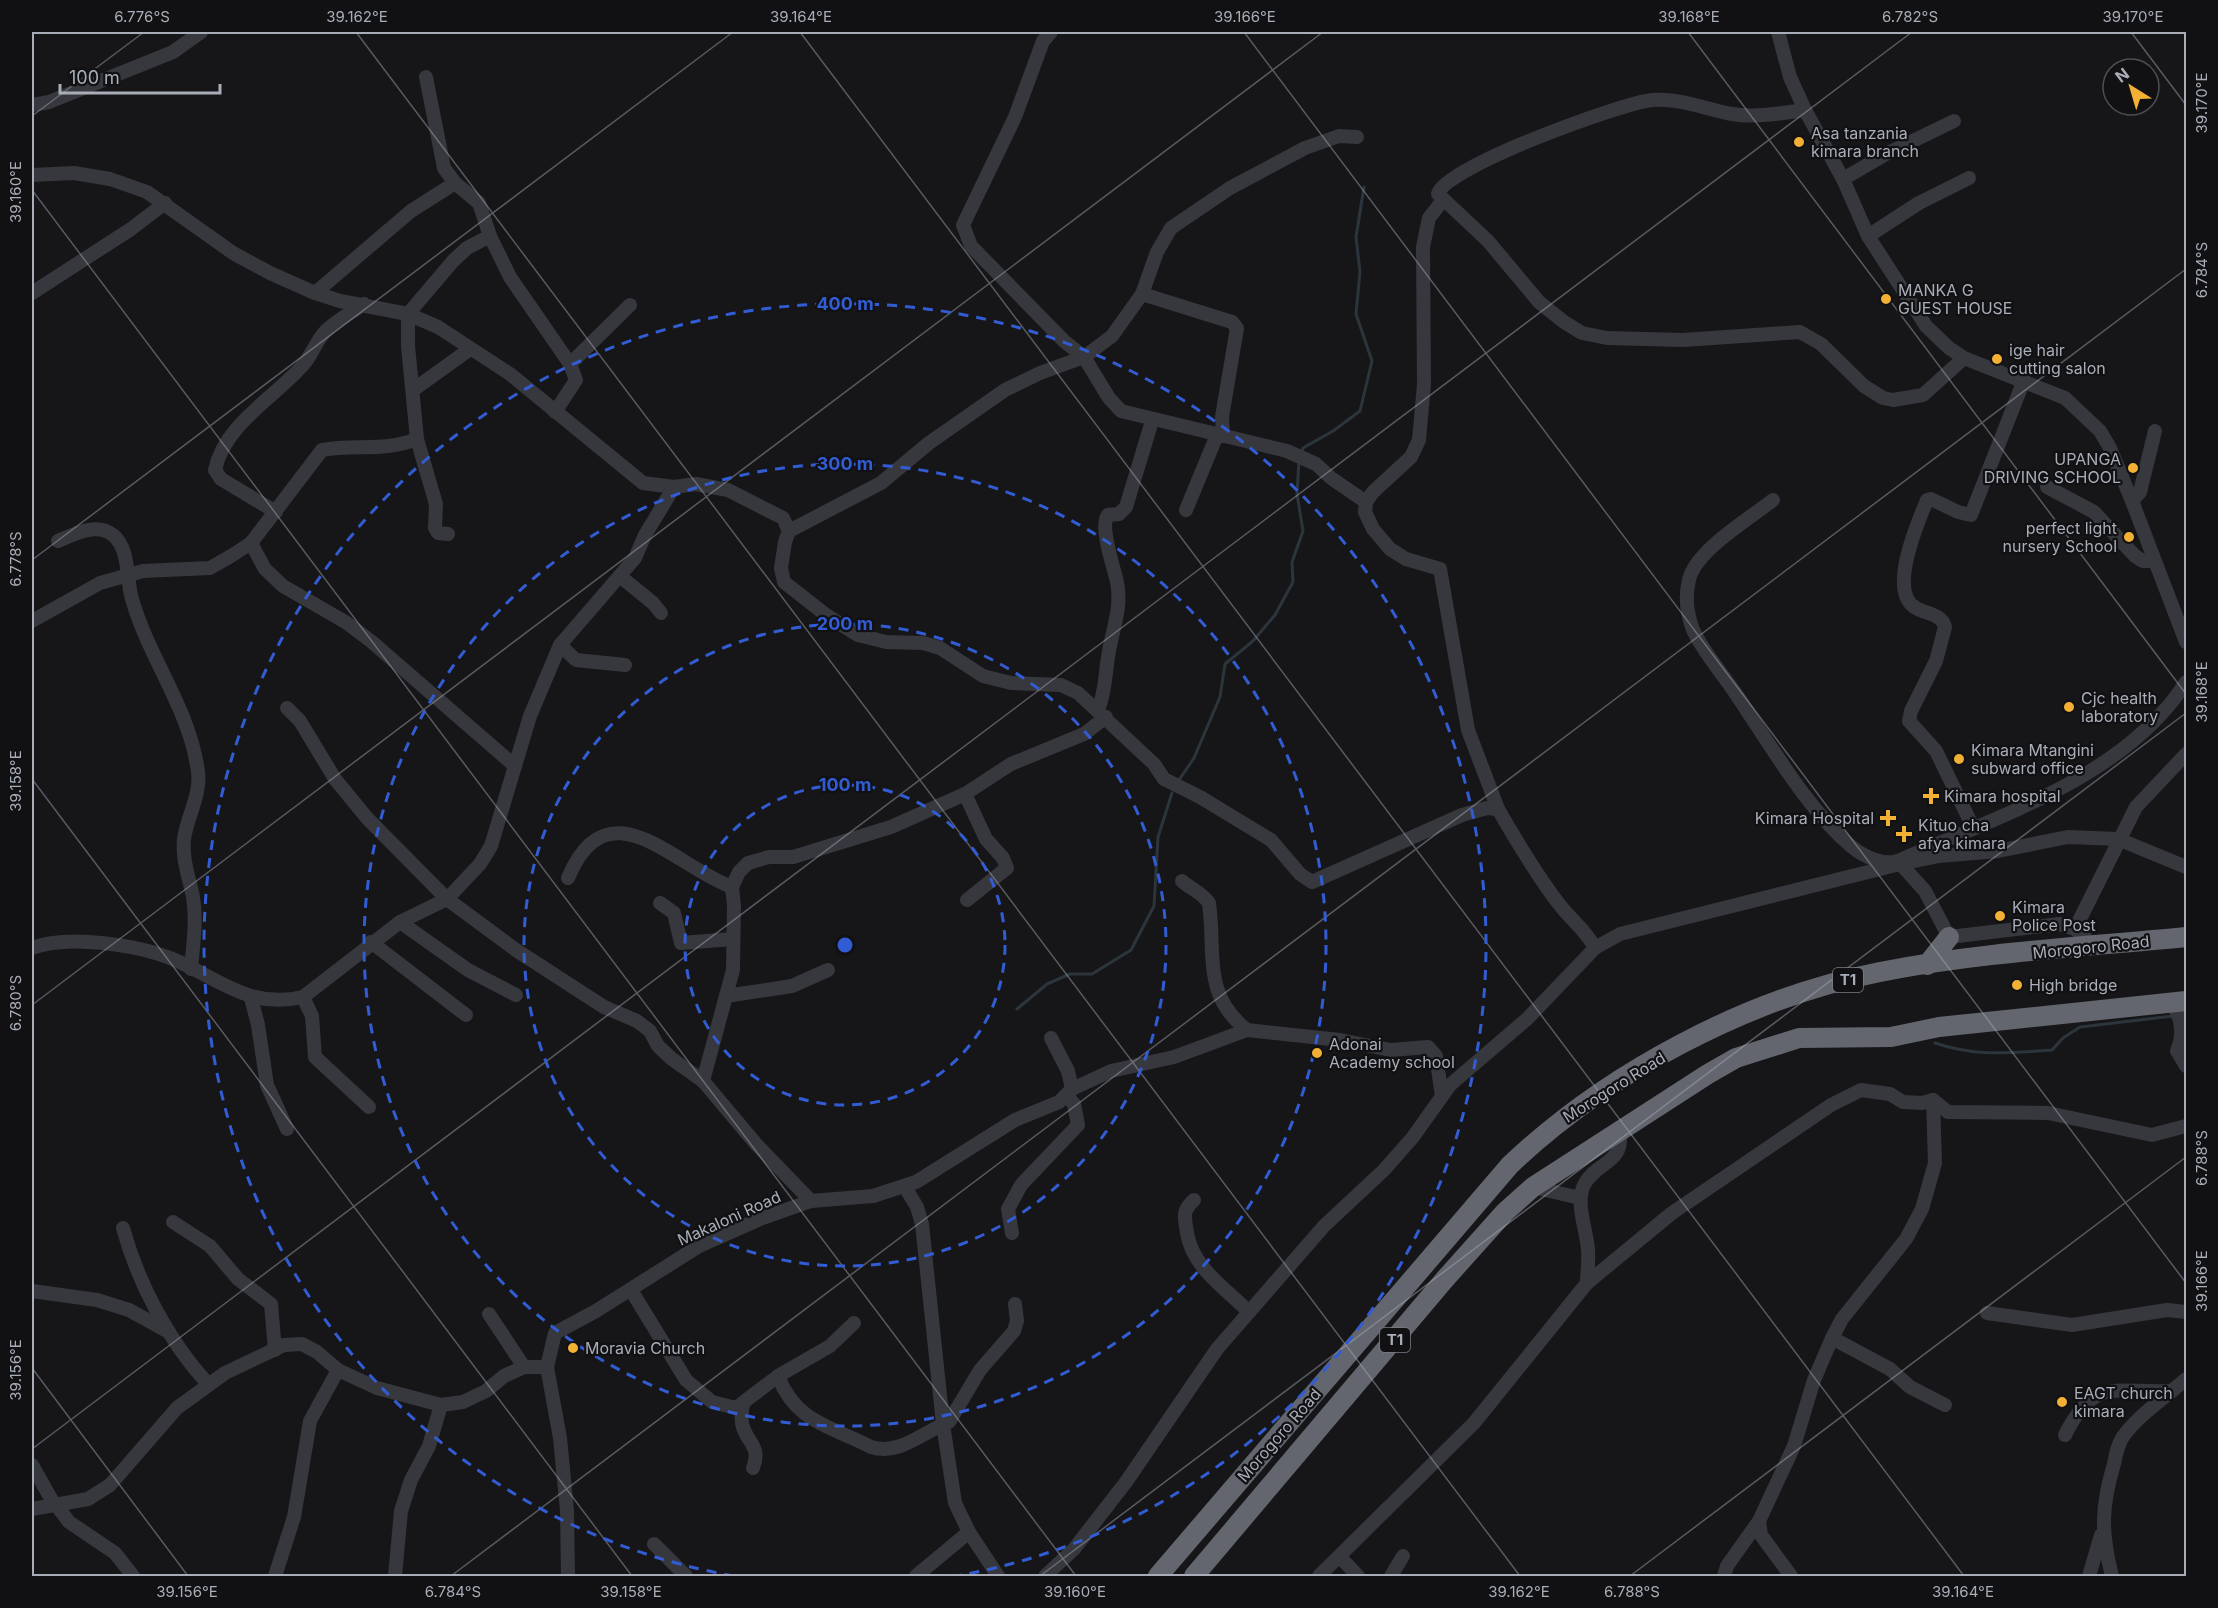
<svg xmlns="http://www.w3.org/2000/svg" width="2218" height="1608" font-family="Inter,sans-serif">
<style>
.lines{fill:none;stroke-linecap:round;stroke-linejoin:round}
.stream{stroke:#2c353c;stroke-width:3}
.minor{stroke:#37383d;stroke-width:14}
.highway{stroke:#63666e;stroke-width:20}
.ticks{fill:none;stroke:#a8adb8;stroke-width:1.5;stroke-opacity:0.45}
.ring{fill:none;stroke:#325cd3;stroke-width:3;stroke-dasharray:10 8}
.poi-dot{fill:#f2b134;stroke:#111113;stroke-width:2}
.labels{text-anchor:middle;stroke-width:4.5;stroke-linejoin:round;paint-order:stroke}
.shield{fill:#111113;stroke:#7b7e86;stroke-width:1.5}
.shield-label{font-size:15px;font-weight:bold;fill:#a8adb8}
.poi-label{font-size:16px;fill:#a8adb8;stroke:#111113;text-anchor:start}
.street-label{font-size:16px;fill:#a8adb8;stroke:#111113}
.centre{fill:#325cd3;stroke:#111113;stroke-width:3}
.ring-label{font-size:18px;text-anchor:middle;font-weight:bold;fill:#325cd3;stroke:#111113;stroke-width:4.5;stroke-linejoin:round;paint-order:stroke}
.neatline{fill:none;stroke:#a8adb8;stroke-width:2}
.ticks-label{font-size:15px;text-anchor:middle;fill:#a8adb8}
</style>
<rect width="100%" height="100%" fill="#161618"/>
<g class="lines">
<!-- stream -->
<g class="stream">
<polyline points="1302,452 1303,448 1333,431 1360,411 1372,361 1356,314 1360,272 1356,237 1364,187"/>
<polyline points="1179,780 1194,758 1220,697 1225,664 1253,641 1275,615 1293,582 1292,562 1303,531 1297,494 1299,461"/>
<polyline points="1017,1009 1047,984 1070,974 1092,974 1131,950 1154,906 1158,837 1172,793"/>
<path d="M1935 1043C1976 1057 2009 1053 2052 1050L2063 1038 2080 1027 2173 1016"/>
</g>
<!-- minor -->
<g class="minor">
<polyline points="1051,32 1043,41 1015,117 963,225 971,246 1064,341 1084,357 1109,398 1121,411 1287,451 1316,464 1331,478 1366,502"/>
<polyline points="1778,32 1790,77 1805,110 1843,179 1868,236 1926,326 1949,348 1964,358 2065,398 2100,431 2110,448 2132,501 2186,642"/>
<polyline points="426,77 444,168 455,183 479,203 490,236 510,277 570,364 576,380 555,412"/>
<polyline points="32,105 49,102 173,52 201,32"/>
<path d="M1805 110C1782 113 1756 118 1732 114 1705 109 1680 98 1652 100 1621 103 1443 168 1438 194L1488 241 1539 302 1564 322 1582 333 1607 338 1683 340 1800 332 1821 344 1864 386 1883 398 1893 400 1923 395 1964 358"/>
<path d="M1357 137 1339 136 1305 148 1230 188 1171 228 1157 252 1142 294 1112 336 1084 357 1040 373 1005 390 929 443 881 483 789 531 785 542 781 568 784 582 826 615 858 635 886 642 923 643 940 648 983 676 1011 683 1061 685 1078 693 1154 764 1164 779 1200 797 1271 840 1300 874 1312 882 1462 815 1487 808 1498 809C1517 842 1536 874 1559 904 1571 920 1586 930 1595 948"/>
<polyline points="32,175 74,173 110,179 147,192 233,253 270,273 315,293 340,301 408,314 438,327 510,374 643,483 674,487 696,484 728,490 783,518 789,531"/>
<polyline points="1843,179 1886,154 1954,121"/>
<polyline points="1443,200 1429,218 1423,247 1424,384 1419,440 1411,457 1373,492 1366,502 1365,512 1373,529 1390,549 1406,559 1440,569 1468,730 1498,809"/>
<polyline points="1868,236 1919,203 1969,178"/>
<polyline points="32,293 131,229 165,203"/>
<polyline points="315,293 411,211 455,183"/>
<polyline points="1142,294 1232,322 1237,328 1222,417 1223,436"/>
<polyline points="570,364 630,305"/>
<polyline points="413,390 470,349"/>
<polyline points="2047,487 2094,512 2135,556 2143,561 2154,561"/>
<path d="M1773 500C1749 519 1695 551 1689 580 1685 596 1687 614 1693 630 1704 653 1722 673 1736 694 1770 744 1806 808 1852 847 1863 856 1883 866 1898 861 1995 817 2126 777 2186 682"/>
<polyline points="2132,501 2140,492 2155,431"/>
<polyline points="1186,510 1217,435"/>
<path d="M276 512 221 479 215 470C224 425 274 398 303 365 311 356 315 344 323 334 333 322 351 313 364 304"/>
<polyline points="448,534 438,533 435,528 436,504 417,439 408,346 408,314 453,261 467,248 490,236"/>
<path d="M58 541C74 534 97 522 113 535 130 549 126 579 132 599 149 659 190 709 198 772 201 795 187 817 184 839 182 860 189 877 193 897 197 921 193 946 191 969"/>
<polyline points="251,543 265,569 283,586 347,623 372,642 515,766"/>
<polyline points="621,577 653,603 661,613"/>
<path d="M32 621 100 583 143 571 210 568 231 556 251 543 322 450C356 444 384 452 417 439"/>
<polyline points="560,645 576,660 625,665"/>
<polyline points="287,708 300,721 335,779 367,818 447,899 516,950 604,1007 637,1021 650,1031 658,1046 672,1059 703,1081 756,1144 811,1201"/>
<path d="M1098 710C1106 691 1105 672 1109 651 1113 628 1122 607 1117 582 1114 568 1099 526 1108 515L1119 514 1126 507 1152 421"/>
<polyline points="965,794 986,839 1003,858 1007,868 967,900"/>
<path d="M1973 827 1936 751 1909 721 1911 711 1936 661 1945 627C1942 614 1926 614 1916 608 1887 592 1918 522 1927 500L1931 499 1958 512 1971 515 2024 380"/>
<polyline points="1898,861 1925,891 1949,937 2060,924 2075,929 2094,946"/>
<path d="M568 878C608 782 675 867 732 887"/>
<path d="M1182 881C1192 890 1202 892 1209 903 1216 954 1202 995 1247 1030"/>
<polyline points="660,903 674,913 681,943 733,939"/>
<polyline points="400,922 468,970 516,995"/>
<polyline points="2075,929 2136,807 2186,754"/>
<polyline points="371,942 466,1015"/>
<path d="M32 948C68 934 139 945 175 960 221 980 249 1009 303 997L400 922 447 899 480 864 491 846 530 716 560 645 635 558 645 535 674 487"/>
<polyline points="726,996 792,986 828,970"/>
<polyline points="303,997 312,1016 315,1057 369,1107"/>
<polyline points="251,998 258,1025 267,1085 287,1129"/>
<path d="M2171 1003C2182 1017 2184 1034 2177 1051L2186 1066"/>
<polyline points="1051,1038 1068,1071 1072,1089"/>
<polyline points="703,1081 733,970 734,906 732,887 739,872 748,863 769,857 793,857 891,827 965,794 1011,764 1084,734 1106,717"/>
<polyline points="1933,1100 1948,1112 2048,1113 2152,1135 2186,1126"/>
<polyline points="905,1187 917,1207 922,1224 943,1424 955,1503 969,1532 998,1576"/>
<polyline points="1533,1187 1580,1198"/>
<path d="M1194 1200C1181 1212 1185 1217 1187 1233 1193 1268 1224 1287 1249 1312"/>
<polyline points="173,1222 210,1246 238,1279 271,1304 275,1350"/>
<path d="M123 1228C138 1283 169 1342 208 1384"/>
<polyline points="1012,1233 1008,1209 1021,1185 1078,1125 1074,1104 1066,1095"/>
<path d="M1587 1283C1587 1273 1589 1261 1588 1250 1587 1231 1575 1204 1584 1185 1596 1161 1626 1164 1619 1130"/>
<polyline points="631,1290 686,1380 712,1402 736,1408 778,1376 830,1346 854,1323"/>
<polyline points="32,1291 97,1300 129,1310 169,1332"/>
<polyline points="1987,1313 2072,1325 2167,1310 2186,1312"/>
<polyline points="489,1314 524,1367"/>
<polyline points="1832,1338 1890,1369 1910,1387 1945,1405"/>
<polyline points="547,1367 555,1333 596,1311 699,1246 760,1219 811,1201 873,1196 916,1182 1015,1120 1059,1102 1072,1089 1111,1071 1174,1057 1247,1030 1340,1040 1391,1050 1428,1047 1436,1056 1442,1096"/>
<path d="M778 1376C796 1423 831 1426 871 1447 900 1456 924 1431 949 1422L980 1370 1014 1331 1017 1321 1015 1304"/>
<path d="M743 1403C742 1409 741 1417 742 1423 745 1442 762 1445 753 1468"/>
<path d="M2065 1435C2095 1375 2117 1394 2172 1391"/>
<polyline points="32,1465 54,1504"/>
<polyline points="57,1506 69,1522 115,1553 133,1576"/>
<polyline points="32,1509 88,1499 110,1485 177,1408 225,1373 284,1345 302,1344 317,1352 338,1370 377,1388 441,1405 463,1402 486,1391 504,1376 524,1367 547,1367 560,1438 567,1511 568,1576"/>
<polyline points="654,1544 686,1576"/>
<polyline points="1340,1557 1358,1576"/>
<polyline points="275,1576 294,1517 310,1421 338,1370"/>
<polyline points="395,1576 401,1511 411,1480 429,1446 441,1405"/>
<polyline points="916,1576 969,1532"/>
<polyline points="1045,1576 1074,1549 1126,1482 1217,1349 1324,1226 1384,1170 1413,1137 1450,1085 1527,1019 1595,948 1620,934 1900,864 1939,856 1998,851 2068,837 2118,839 2186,867"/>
<polyline points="1319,1576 1474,1423 1587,1283 1672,1213 1831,1105 1861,1090 1890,1094 1903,1102 1922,1103 1933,1100"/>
<polyline points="1391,1576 1403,1556"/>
<polyline points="1724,1576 1727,1566 1759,1521"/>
<polyline points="1791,1576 1761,1535 1759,1521 1794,1446 1814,1380 1832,1338 1842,1319 1906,1239 1922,1209 1935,1163 1933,1100"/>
<polyline points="2089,1576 2101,1535"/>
<path d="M2112 1576C2101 1533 2101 1507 2114 1464 2116 1454 2118 1442 2125 1434 2142 1412 2166 1397 2186 1379"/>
</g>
<!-- highway -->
<g class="highway">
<polyline points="1927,965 1949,937"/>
<path d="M1158 1576 1510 1165C1607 1073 1747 998 1880 972 1980 952 2085 947 2186 937"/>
<polyline points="1194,1576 1445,1279 1505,1212 1533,1187 1708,1074 1736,1058 1799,1038 1891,1037 1939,1027 2186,1001"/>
</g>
</g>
<!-- ticks -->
<path class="ticks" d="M356 32 1520 1576M800 32 1964 1576M1244 32 2186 1283M1688 32 2186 694M2131 32 2186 105M32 116 144 32M32 190 1076 1576M32 560 733 32M32 779 632 1576M32 1005 1323 32M32 1368 188 1576M32 1449 1912 32M451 1576 2186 269M1040 1576 2186 713M1630 1576 2186 1157"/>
<!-- distance rings -->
<g class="ring">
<circle cx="845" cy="945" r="160"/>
<circle cx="845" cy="945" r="321"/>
<circle cx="845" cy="945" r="481"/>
<path d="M734 1576A641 641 0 1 1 956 1576"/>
</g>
<!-- markers -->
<g class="poi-dot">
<circle cx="1799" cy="142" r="6"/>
<circle cx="1886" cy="299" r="6"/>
<circle cx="1997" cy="359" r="6"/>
<circle cx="2133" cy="468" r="6"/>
<circle cx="2129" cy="537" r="6"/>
<circle cx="2069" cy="707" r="6"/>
<circle cx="1959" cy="759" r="6"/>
<path d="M1928 787h6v6h6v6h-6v6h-6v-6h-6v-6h6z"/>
<path d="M1885 809h6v6h6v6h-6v6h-6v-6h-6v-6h6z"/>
<path d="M1901 825h6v6h6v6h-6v6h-6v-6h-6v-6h6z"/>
<circle cx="2000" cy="916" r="6"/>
<circle cx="2017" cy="985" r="6"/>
<circle cx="1317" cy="1053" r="6"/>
<circle cx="573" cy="1348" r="6"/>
<circle cx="2062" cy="1402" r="6"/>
</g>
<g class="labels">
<!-- shield labels -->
<g class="shield">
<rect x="1833" y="968" width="30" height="24" rx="4.5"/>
<rect x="1380" y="1328" width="30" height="24" rx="4.5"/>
</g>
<g class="shield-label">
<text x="1848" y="985">T1</text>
<text x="1395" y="1345">T1</text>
</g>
<!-- poi labels -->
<g class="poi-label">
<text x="1811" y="139">Asa tanzania<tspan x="1811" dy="18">kimara branch</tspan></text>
<text x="1898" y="296">MANKA G<tspan x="1898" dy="18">GUEST HOUSE</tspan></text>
<text x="2009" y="356">ige hair<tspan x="2009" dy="18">cutting salon</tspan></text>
<text x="2121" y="465" text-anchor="end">UPANGA<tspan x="2121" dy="18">DRIVING SCHOOL</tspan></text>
<text x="2117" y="534" text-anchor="end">perfect light<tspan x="2117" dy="18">nursery School</tspan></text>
<text x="2081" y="704">Cjc health<tspan x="2081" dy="18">laboratory</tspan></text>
<text x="1971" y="756">Kimara Mtangini<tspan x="1971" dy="18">subward office</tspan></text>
<text x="1944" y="802">Kimara hospital</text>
<text x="1874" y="824" text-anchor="end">Kimara Hospital</text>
<text x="1918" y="831">Kituo cha<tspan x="1918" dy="18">afya kimara</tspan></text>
<text x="2012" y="913">Kimara<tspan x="2012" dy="18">Police Post</tspan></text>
<text x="2029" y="991">High bridge</text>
<text x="1329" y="1050">Adonai<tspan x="1329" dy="18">Academy school</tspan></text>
<text x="585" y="1354">Moravia Church</text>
<text x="2074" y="1399">EAGT church<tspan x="2074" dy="18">kimara</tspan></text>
</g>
<!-- street labels -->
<g class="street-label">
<text transform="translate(2091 947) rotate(-6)" y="6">Morogoro Road</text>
<text transform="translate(1614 1087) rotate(-32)" y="6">Morogoro Road</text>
<text transform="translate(729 1218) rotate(-24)" y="6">Makaloni Road</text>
<text transform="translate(1279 1435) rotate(-49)" y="6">Morogoro Road</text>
</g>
</g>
<circle cx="845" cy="945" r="9" class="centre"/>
<g class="ring-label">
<text x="845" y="310">400 m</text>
<text x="845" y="470">300 m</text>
<text x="845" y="630">200 m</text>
<text x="845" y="791">100 m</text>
</g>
<!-- border -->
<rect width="2218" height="1608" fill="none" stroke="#111113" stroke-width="66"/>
<!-- north arrow -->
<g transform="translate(2131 87) rotate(323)"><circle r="28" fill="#111113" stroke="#4d4f55" stroke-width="1.5"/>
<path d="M0-4.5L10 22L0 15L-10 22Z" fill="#f2b134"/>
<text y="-9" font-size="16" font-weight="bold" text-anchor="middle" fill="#a8adb8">N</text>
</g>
<!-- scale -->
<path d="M60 84v9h160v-9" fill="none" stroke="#a8adb8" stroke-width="3"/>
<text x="69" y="84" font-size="18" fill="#a8adb8" stroke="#111113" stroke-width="4.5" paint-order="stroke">100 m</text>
<rect x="33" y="33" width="2152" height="1542" class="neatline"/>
<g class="ticks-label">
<text x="142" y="22">6.776°S</text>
<text x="357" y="22">39.162°E</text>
<text x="801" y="22">39.164°E</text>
<text x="1245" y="22">39.166°E</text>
<text x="1689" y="22">39.168°E</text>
<text x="1910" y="22">6.782°S</text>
<text x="2133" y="22">39.170°E</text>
<text transform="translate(2202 103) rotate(-90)" y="5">39.170°E</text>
<text transform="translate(16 192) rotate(-90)" y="5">39.160°E</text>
<text transform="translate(2202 270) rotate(-90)" y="5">6.784°S</text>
<text transform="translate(16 559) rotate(-90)" y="5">6.778°S</text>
<text transform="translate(2202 692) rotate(-90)" y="5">39.168°E</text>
<text transform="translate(16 781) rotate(-90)" y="5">39.158°E</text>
<text transform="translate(16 1003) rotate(-90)" y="5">6.780°S</text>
<text transform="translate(2202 1158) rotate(-90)" y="5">6.788°S</text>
<text transform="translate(2202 1281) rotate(-90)" y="5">39.166°E</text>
<text transform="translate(16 1370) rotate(-90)" y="5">39.156°E</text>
<text x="187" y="1597">39.156°E</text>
<text x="453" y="1597">6.784°S</text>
<text x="631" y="1597">39.158°E</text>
<text x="1075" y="1597">39.160°E</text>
<text x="1519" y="1597">39.162°E</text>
<text x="1632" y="1597">6.788°S</text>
<text x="1963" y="1597">39.164°E</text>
</g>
</svg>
